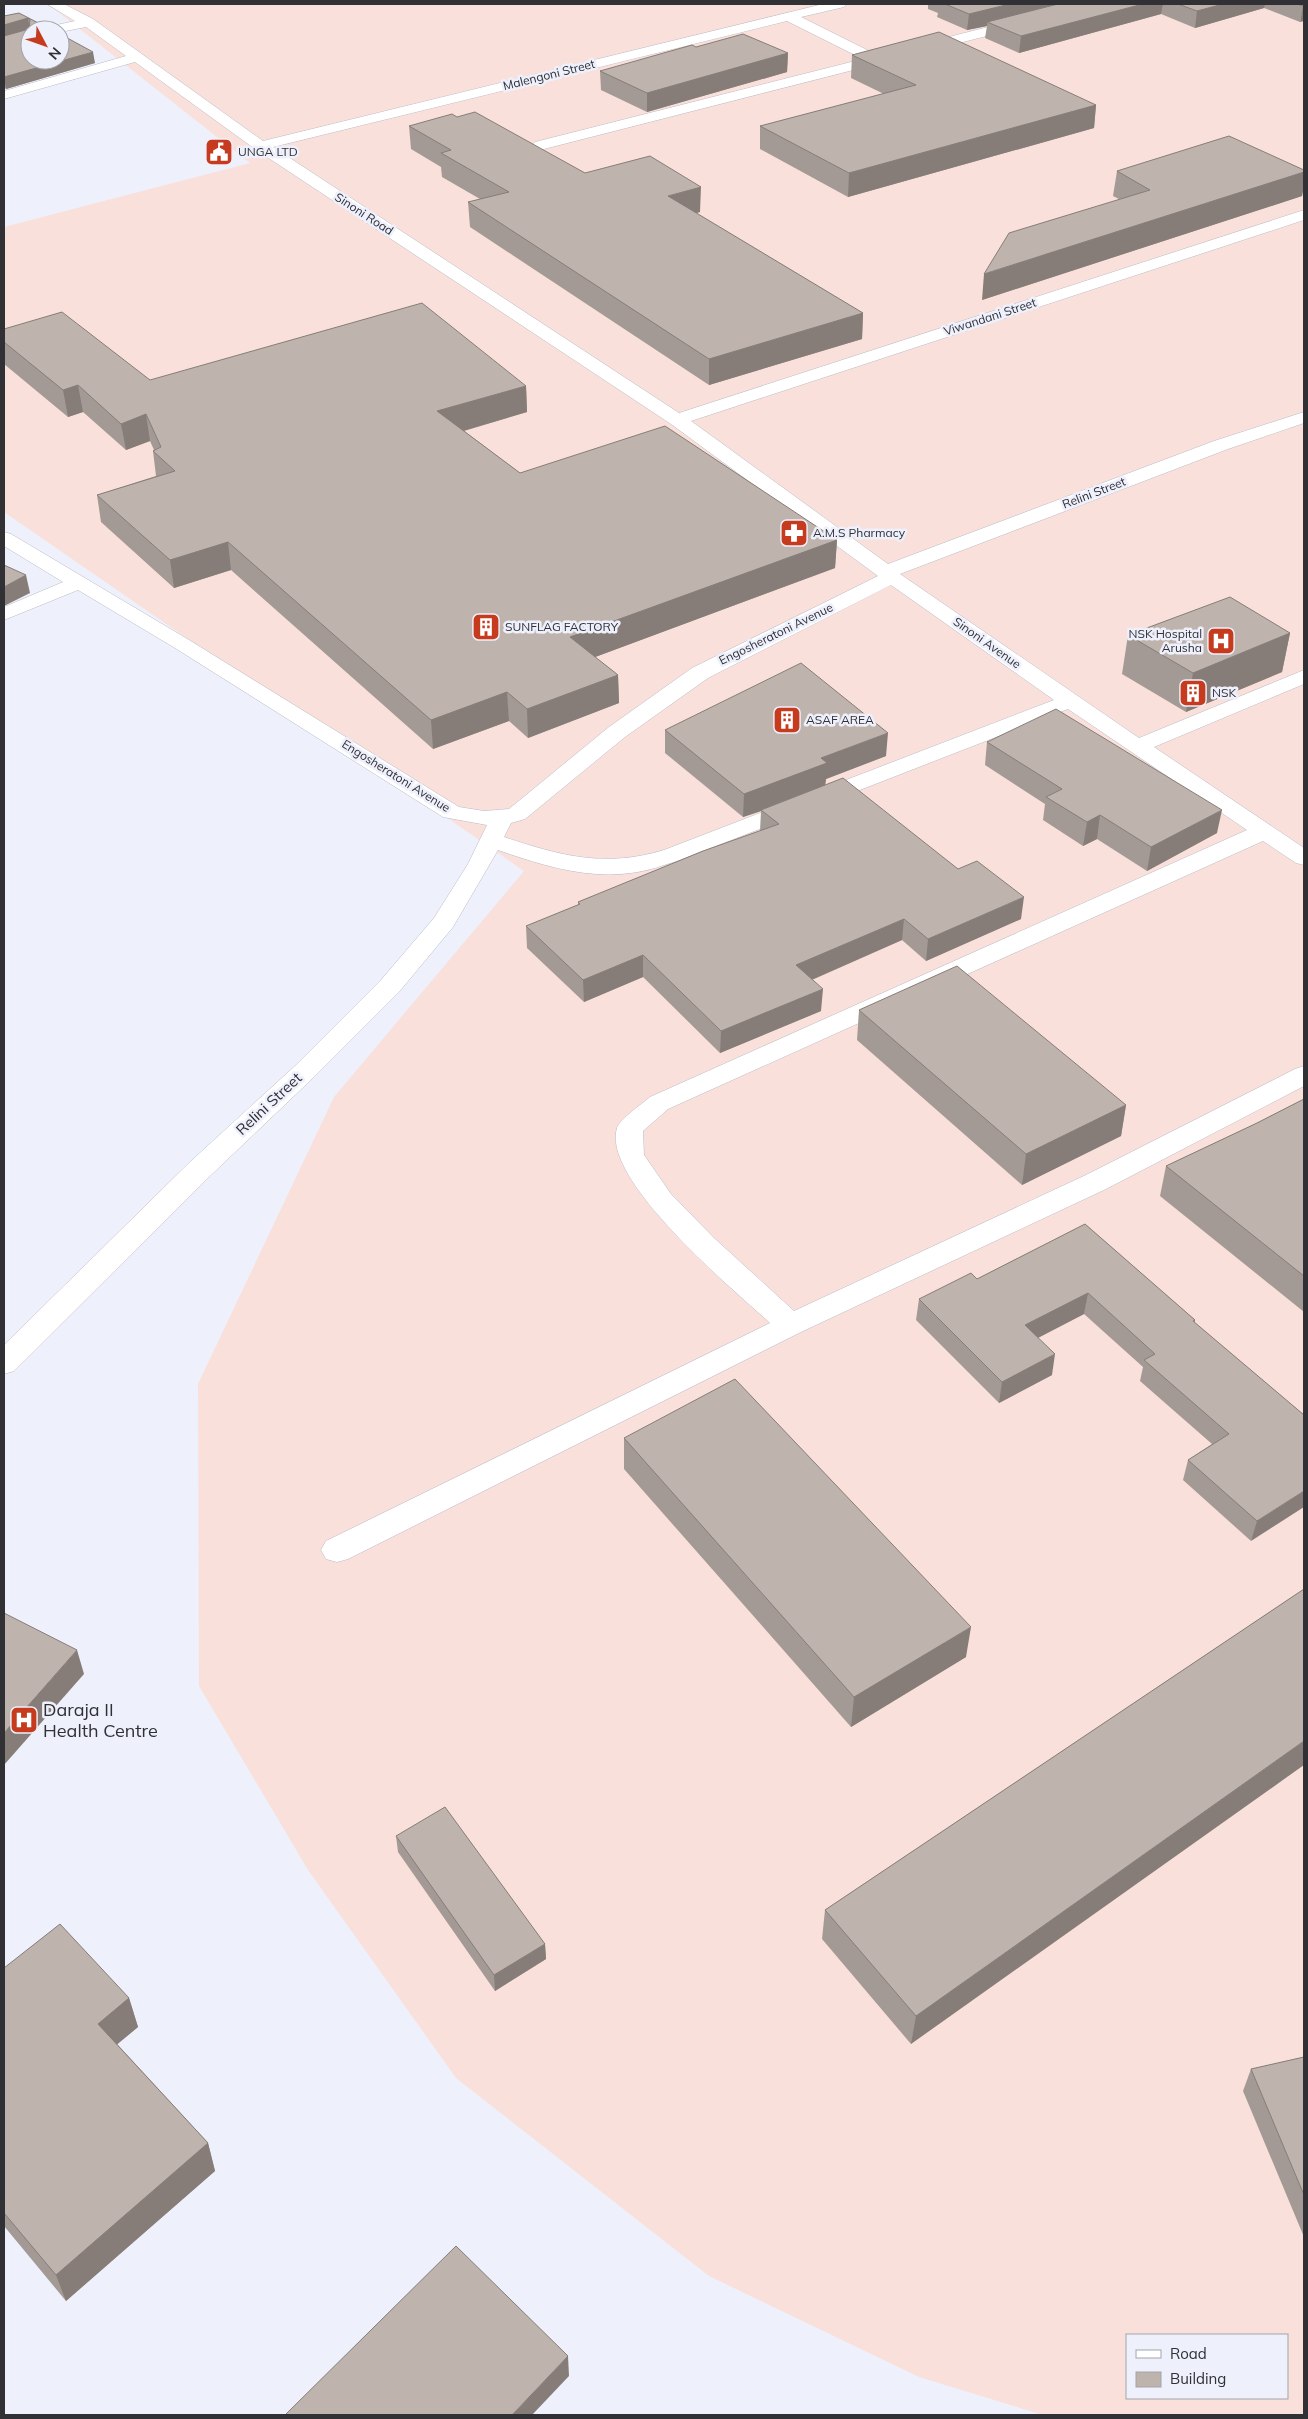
<svg xmlns="http://www.w3.org/2000/svg" width="1308" height="2419" font-family="Mulish,sans-serif">
<style>
.industrial{fill:#fae0da;fill-rule:evenodd}
.lines{fill:none;stroke-linecap:round;stroke-linejoin:round}
.minor-casing{stroke:#babbc7;stroke-width:1}
.minor{fill:#fff;fill-rule:evenodd}
.wall{fill:#a49a95}
.shaded-wall{fill:#867d79}
.building{fill:#bfb3ad;stroke:#867d79}
.labels{text-anchor:middle;stroke-width:5;stroke-linejoin:round;paint-order:stroke}
.far-street-label{font-size:12px;fill:#303035;stroke:#eef0fc}
.far-poi-label{font-size:12px;fill:#303035;stroke:#eef0fc;text-anchor:start}
.street-label{font-size:15px;fill:#303035;stroke:#eef0fc}
.near-poi-label{font-size:18px;fill:#303035;stroke:#eef0fc;text-anchor:start}
</style>
<rect width="100%" height="100%" fill="#eef0fc"/>
<!-- industrial -->
<path class="industrial" d="M48 4H1304V2415H1043L919 2377 709 2276 456 2078 308 1870 199 1686 198 1384 334 1097 524 871 4 512V227L250 163ZM1127 2335H1287V2398H1127Z"/>
<g class="lines">
<defs>
<path id="minor" d="M47 4H64L93 19 263 141 823 4H846L844 7 801 17 877 55 1080 4H1102L1100 7 540 150 535 148 532 145 535 142 863 59 787 21 273 147 679 413 1304 210V220L691 421 888 564 1214 441 1304 412V423L1228 449 900 574 1139 738 1304 670V684L1154 747 1304 848V865L1296 863 1263 841 668 1109 643 1131 644 1155 671 1194 714 1238 794 1311 1086 1175 1295 1069 1304 1066V1086L1106 1189 801 1332 348 1559 337 1562 326 1559 321 1550 326 1541 770 1323C734 1290 601 1180 617 1128 620 1119 642 1104 650 1097L1247 830 1068 709 680 860C664 865 648 871 631 873 586 879 541 865 498 850L453 927 399 992 314 1077 210 1176 14 1371 4 1374V1345L190 1162 296 1065 381 980 434 918 468 864 487 825 443 817 175 648 78 590 4 620V607L63 582 4 546V532L11 534 189 640 459 807 484 811 509 809 609 727 692 668 878 576 671 424 255 149 135 62 4 99V91L126 56 86 27 60 32V30H45L47 27 75 21ZM891 585 1054 700 664 850C605 868 561 856 504 837L511 823 525 819 625 737 708 678Z"/>
</defs>
<!-- minor casing -->
<use href="#minor" class="minor-casing"/>
<!-- minor -->
<use href="#minor" class="minor"/>
</g>
<!-- wall -->
<g class="wall">
<polygon points="928,4 1304,4 1300,22 1264,8 1195,28 1161,14 1019,53 985,38 987,26 967,30 937,17 938,13 928,9"/>
<polygon points="19,13 52,30 95,63 6,89 4,87 4,16"/>
<polygon points="696,47 788,53 787,72 647,112 601,90 600,71"/>
<polygon points="852,55 1096,105 1094,128 848,197 760,149 760,126 884,94 851,78"/>
<polygon points="457,117 585,173 700,212 696,213 863,313 862,339 709,385 470,227 468,202 480,199 442,177 441,167 411,149 409,126"/>
<polygon points="1304,170 1304,185 1302,196 982,300 1119,199 1113,196 1117,171"/>
<polygon points="4,329 150,380 526,386 527,412 464,431 520,473 837,540 835,568 595,657 618,675 619,703 528,738 509,721 433,749 231,570 174,588 101,522 97,495 156,476 153,451 154,450 150,441 126,450 83,412 68,417 4,364"/>
<polygon points="1290,633 1282,672 1186,712 1122,674 1128,635"/>
<polygon points="665,730 886,756 826,779 825,785 1021,919 926,961 902,940 812,980 821,1011 720,1053 643,977 584,1002 527,948 526,926 578,905 578,902 760,831 761,811 743,817 665,753"/>
<polygon points="987,742 1217,833 1147,871 1097,839 1083,846 1043,820 1045,804 985,765"/>
<polygon points="859,1010 1126,1105 1121,1136 1022,1185 857,1040"/>
<polygon points="1304,1099 1304,1312 1160,1196 1166,1166 1257,1123"/>
<polygon points="1085,1224 1195,1320 1195,1323 1304,1415 1251,1541 1183,1480 1188,1460 1212,1444 1140,1381 1143,1367 1084,1314 1038,1338 1052,1375 999,1403 916,1320 919,1299 977,1279"/>
<polygon points="624,1438 966,1657 851,1727 624,1469"/>
<polygon points="1304,1589 911,2044 822,1939 825,1910"/>
<polygon points="396,1836 545,1944 546,1959 495,1991 398,1852"/>
<polygon points="4,1968 129,1998 138,2027 117,2044 208,2143 215,2171 66,2301 4,2226"/>
<polygon points="1304,2057 1304,2237 1243,2091 1251,2069"/>
</g>
<!-- shaded-wall -->
<g class="shaded-wall">
<polygon points="1010,4 1073,4 987,22 987,26 967,30 969,14"/>
<polygon points="1143,4 1163,4 1161,14 1019,53 1021,36"/>
<polygon points="1223,4 1265,4 1264,8 1195,28 1197,11"/>
<polygon points="1303,6 1304,6 1304,21 1300,22"/>
<polygon points="28,18 30,29 4,37 4,25"/>
<polygon points="93,52 95,63 6,89 4,77"/>
<polygon points="788,53 787,72 647,112 647,93"/>
<polygon points="1096,105 1094,128 848,197 849,173"/>
<polygon points="1304,172 1304,185 1302,196 982,300 984,274"/>
<polygon points="701,187 700,212 668,221 668,196"/>
<polygon points="863,313 862,339 709,385 709,359"/>
<polygon points="78,385 83,412 68,417 63,390"/>
<polygon points="526,386 527,412 439,438 437,411"/>
<polygon points="146,414 150,441 126,450 121,424"/>
<polygon points="837,540 835,568 571,666 570,637"/>
<polygon points="228,542 231,570 174,588 170,560"/>
<polygon points="26,575 30,593 4,606 4,587"/>
<polygon points="1290,633 1282,672 1186,712 1193,673"/>
<polygon points="618,675 619,703 528,738 527,709"/>
<polygon points="507,692 509,721 433,749 431,720"/>
<polygon points="888,733 886,756 826,779 825,786 761,810 761,811 743,817 744,794 821,758"/>
<polygon points="1222,810 1217,833 1147,871 1151,847"/>
<polygon points="1100,815 1097,839 1083,846 1087,822"/>
<polygon points="1024,897 1021,919 926,961 928,939"/>
<polygon points="904,919 902,940 795,987 796,965"/>
<polygon points="643,955 643,977 584,1002 583,980"/>
<polygon points="823,989 821,1011 720,1053 721,1031"/>
<polygon points="1126,1105 1121,1136 1022,1185 1026,1154"/>
<polygon points="1088,1293 1084,1314 1022,1346 1025,1325"/>
<polygon points="1055,1354 1052,1375 999,1403 1002,1382"/>
<polygon points="1304,1491 1304,1507 1251,1541 1257,1521"/>
<polygon points="971,1627 966,1657 851,1727 854,1697"/>
<polygon points="77,1650 84,1674 4,1765 4,1733"/>
<polygon points="1304,1741 1304,1765 911,2044 916,2016"/>
<polygon points="545,1944 546,1959 495,1991 494,1975"/>
<polygon points="129,1998 138,2027 108,2052 98,2024"/>
<polygon points="208,2143 215,2171 66,2301 56,2275"/>
<polygon points="568,2356 569,2376 532,2415 512,2415"/>
</g>
<!-- building -->
<g class="building">
<polygon points="945,4 1010,4 969,14"/>
<polygon points="1058,4 1143,4 1021,36 987,22"/>
<polygon points="1178,4 1223,4 1197,11"/>
<polygon points="1297,4 1304,4 1304,6 1303,6"/>
<polygon points="19,13 52,30 30,30 30,60 60,60 60,34 93,52 4,77 4,36 29,29 30,20 28,18 4,25 4,16"/>
<polygon points="939,32 1096,105 849,173 760,126 916,85 852,55"/>
<polygon points="743,34 788,53 647,93 600,71 692,45 696,47"/>
<polygon points="475,112 585,173 650,156 701,187 668,196 863,313 709,359 468,202 509,192 441,153 451,150 409,126 452,114 457,117"/>
<polygon points="1229,136 1304,170 1304,172 984,274 1009,233 1150,190 1117,171"/>
<polygon points="422,303 526,386 437,411 520,473 665,426 837,540 570,637 618,675 527,709 507,692 431,720 228,542 170,560 97,495 175,471 153,451 161,447 146,414 121,424 78,385 63,390 4,342 4,329 62,312 150,380"/>
<polygon points="4,565 26,575 4,587"/>
<polygon points="1230,597 1290,633 1193,673 1128,635"/>
<polygon points="801,663 888,733 821,758 827,763 744,794 665,730"/>
<polygon points="1056,709 1222,810 1151,847 1100,815 1087,822 1046,797 1062,789 987,742"/>
<polygon points="843,778 958,869 977,861 1024,897 928,939 904,919 796,965 823,989 721,1031 643,955 583,980 526,926 580,904 578,902 703,851 779,824 761,810"/>
<polygon points="957,966 1126,1105 1026,1154 859,1010"/>
<polygon points="1304,1099 1304,1276 1166,1166 1257,1123"/>
<polygon points="1085,1224 1195,1320 1193,1321 1304,1415 1304,1491 1257,1521 1188,1460 1229,1434 1144,1360 1155,1354 1088,1293 1025,1325 1055,1354 1002,1382 919,1299 971,1273 977,1279"/>
<polygon points="735,1379 971,1627 854,1697 624,1438"/>
<polygon points="1304,1589 1304,1741 916,2016 825,1910"/>
<polygon points="4,1613 77,1650 4,1733"/>
<polygon points="445,1807 545,1944 494,1975 396,1836"/>
<polygon points="60,1924 129,1998 98,2024 208,2143 56,2275 4,2213 4,1968"/>
<polygon points="1304,2057 1304,2195 1251,2069"/>
<polygon points="456,2246 568,2356 512,2415 285,2415"/>
</g>
<!-- icons -->
<defs>
<symbol id="civic-square" viewBox="-11 -11 22 22"><rect x="-9" y="-9" width="18" height="18" rx="4" fill="#c63b1e" stroke="#eef0fc"/><path d="M-.6-6.5H3V-4.5H.6V-3L4-1V1h2V6H-6V1h2V-1L-.6-3ZM-1.2 2.5V6h2.4V2.5Z" fill="#fff"/></symbol>
<symbol id="pharmacy-square" viewBox="-11 -11 22 22"><rect x="-9" y="-9" width="18" height="18" rx="4" fill="#c63b1e" stroke="#eef0fc"/><path d="M-2-6h4v4h4v4h-4v4h-4v-4h-4v-4h4Z" fill="#fff"/></symbol>
<symbol id="building-square" viewBox="-11 -11 22 22"><rect x="-9" y="-9" width="18" height="18" rx="4" fill="#c63b1e" stroke="#eef0fc"/><path d="M-4-6H4V6H1V3H-1V6H-4ZM-2.5-4.3h1.7v1.8h-1.7ZM.8-4.3h1.7v1.8H.8ZM-2.5-1h1.7V.8h-1.7ZM.8-1h1.7V.8H.8Z" fill="#fff"/></symbol>
<symbol id="hospital-square" viewBox="-11 -11 22 22"><rect x="-9" y="-9" width="18" height="18" rx="4" fill="#c63b1e" stroke="#eef0fc"/><path d="M-5-5h3v3.5h4V-5h3V5h-3V1.5h-4V5h-3Z" fill="#fff"/></symbol>
</defs>
<g fill-rule="evenodd">
<use href="#civic-square" x="203" y="136" width="32" height="32"/>
<use href="#pharmacy-square" x="778" y="517" width="32" height="32"/>
<use href="#building-square" x="470" y="611" width="32" height="32"/>
<use href="#hospital-square" x="1205" y="625" width="32" height="32"/>
<use href="#building-square" x="1177" y="677" width="32" height="32"/>
<use href="#building-square" x="771" y="704" width="32" height="32"/>
<use href="#hospital-square" x="8" y="1704" width="32" height="32"/>
</g>
<g class="labels">
<!-- far-street labels -->
<g class="far-street-label">
<text transform="translate(549 75) rotate(-14)" y="4">Malengoni Street</text>
<text transform="translate(364 214) rotate(33)" y="4">Sinoni Road</text>
<text transform="translate(990 317) rotate(-18)" y="4">Viwandani Street</text>
<text transform="translate(1094 493) rotate(-21)" y="4">Relini Street</text>
<text transform="translate(776 634) rotate(-26)" y="4">Engosheratoni Avenue</text>
<text transform="translate(987 643) rotate(35)" y="4">Sinoni Avenue</text>
<text transform="translate(396 776) rotate(32)" y="4">Engosheratoni Avenue</text>
</g>
<!-- far-poi labels -->
<g class="far-poi-label">
<text x="238" y="156">UNGA LTD</text>
<text x="813" y="537">A.M.S Pharmacy</text>
<text x="505" y="631">SUNFLAG FACTORY</text>
<text x="1202" y="638" text-anchor="end">NSK Hospital<tspan x="1202" dy="14">Arusha</tspan></text>
<text x="1212" y="697">NSK</text>
<text x="806" y="724">ASAF AREA</text>
</g>
<!-- street labels -->
<g class="street-label">
<text transform="translate(269 1104) rotate(-43)" y="5">Relini Street</text>
</g>
<!-- near-poi labels -->
<g class="near-poi-label">
<text x="43" y="1716">Daraja II<tspan x="43" dy="21">Health Centre</tspan></text>
</g>
</g>
<!-- border -->
<rect width="1308" height="2419" fill="none" stroke="#303035" stroke-width="10"/>
<!-- legend -->
<rect x="1126" y="2334" width="162" height="65" fill="#eef0fc" stroke="#a2a3ac"/>
<rect x="1136" y="2350" width="25" height="8" fill="#ffffff" stroke="#a2a3ac"/>
<text x="1170" y="2359" font-size="15" fill="#303035">Road</text>
<rect x="1136" y="2372" width="25" height="15" fill="#bfb3ad" stroke="#a2a3ac"/>
<text x="1170" y="2384" font-size="15" fill="#303035">Building</text>
<!-- north arrow -->
<g transform="translate(45 45) rotate(131)"><circle r="24" fill="#eef0fc" stroke="#a2a3ac"/>
<path d="M0-4L9 19L0 12L-9 19Z" fill="#c63b1e"/>
<text y="-8" font-size="14" font-weight="bold" text-anchor="middle" fill="#303035">N</text>
</g>
</svg>
